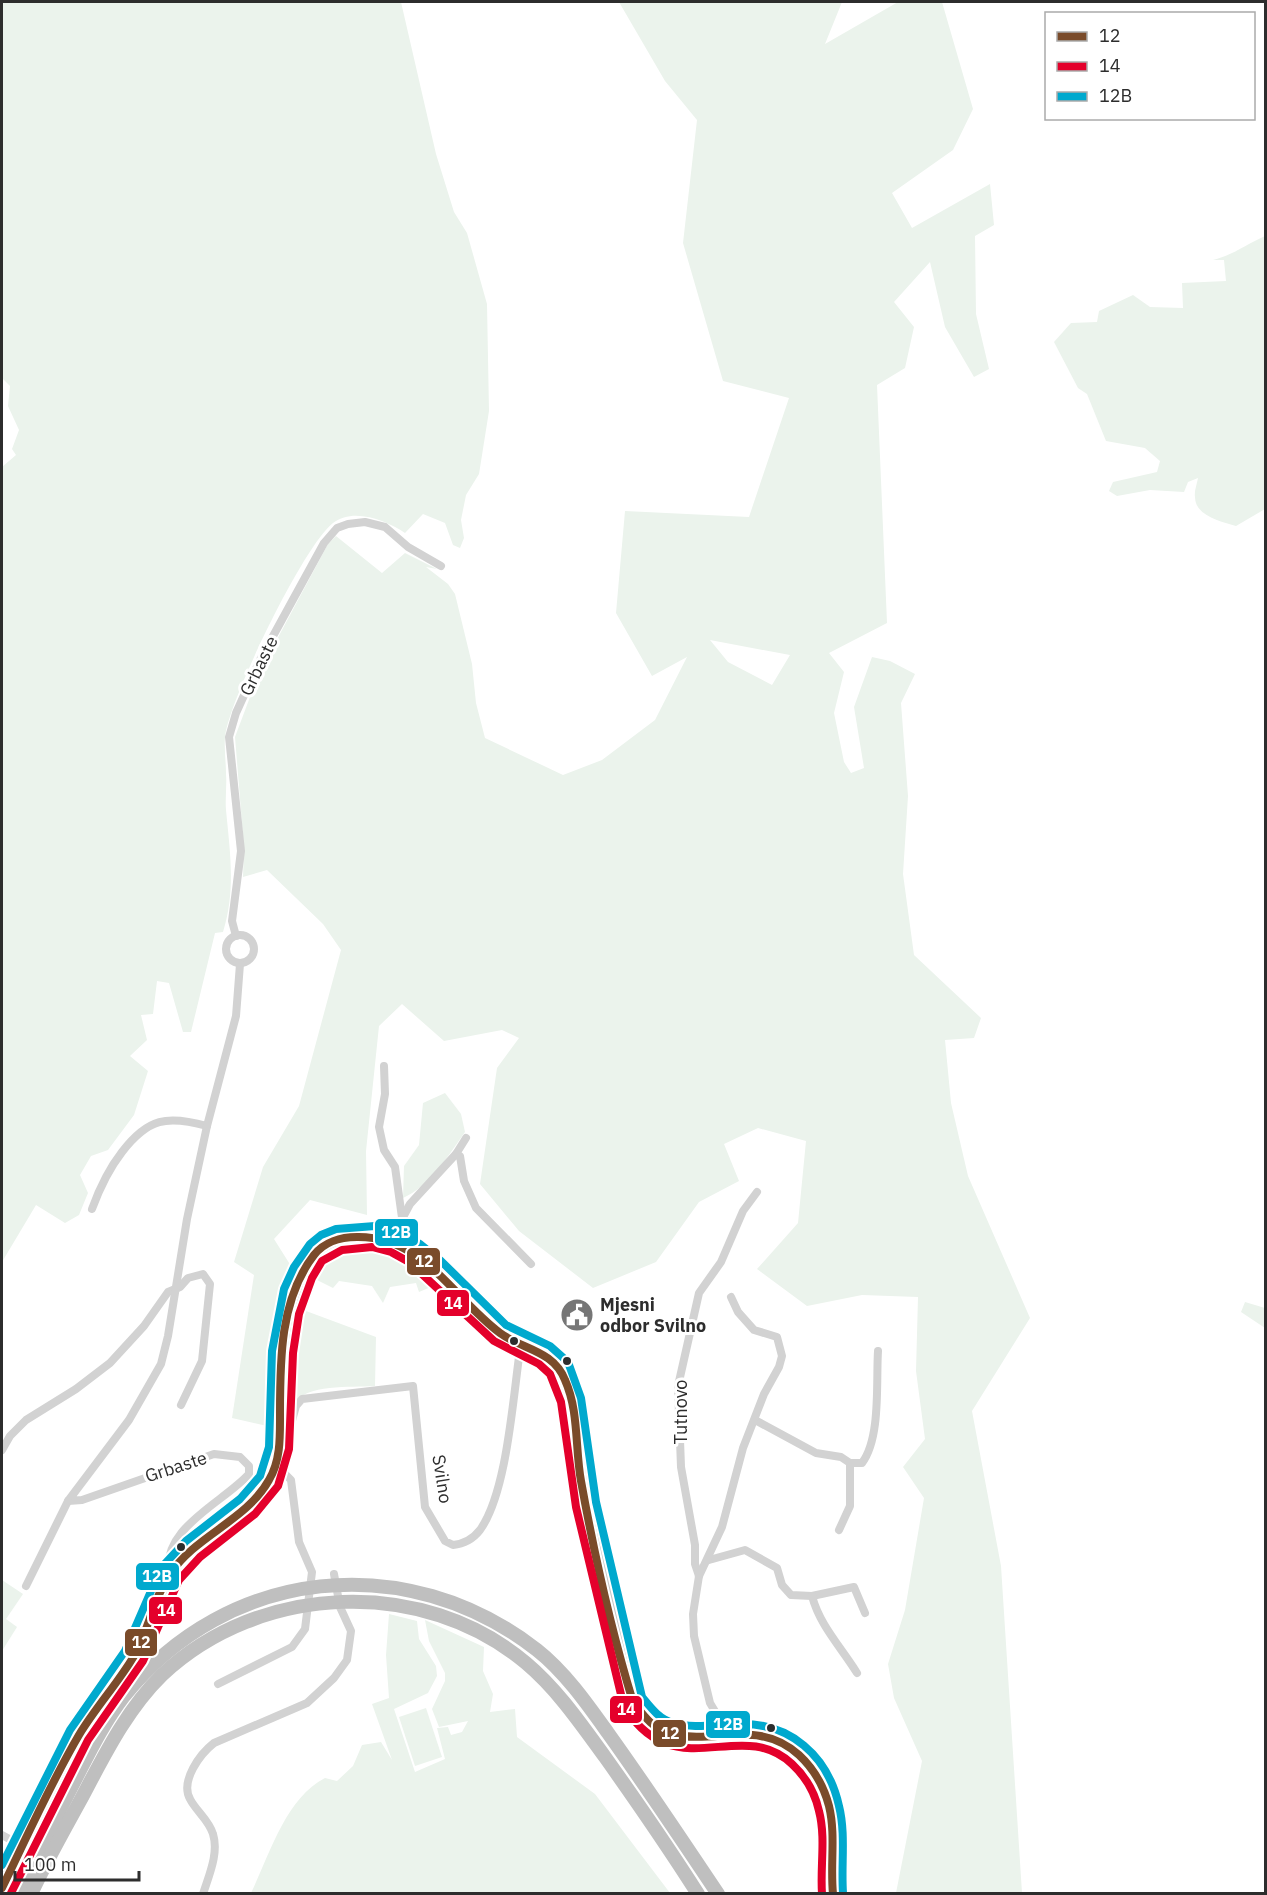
<svg xmlns="http://www.w3.org/2000/svg" width="1267" height="1895" font-family="'IBM Plex Sans',sans-serif">
<style>
.green{fill:#ebf3ec;fill-rule:evenodd}
.lines{fill:none;stroke-linecap:round;stroke-linejoin:round}
.street{stroke:#d2d2d2;stroke-width:8}
.primary{stroke:#c5c5c5;stroke-width:12}
.highway{stroke:#bfbfbf;stroke-width:14}
.bus-1-casing{stroke:#fff;stroke-width:12}
.bus-2-casing{stroke:#fff;stroke-width:12}
.bus-3-casing{stroke:#fff;stroke-width:12}
.bus-1{stroke:#7a4b2a;stroke-width:8}
.bus-2{stroke:#e4002b;stroke-width:8}
.bus-3{stroke:#00a9ce;stroke-width:8}
.bus-dot{fill:#2d2d2d;stroke:#fff;stroke-width:2}
.labels{text-anchor:middle;stroke-width:6;stroke-linejoin:round;paint-order:stroke}
.street-label{font-size:18px;fill:#2d2d2d;stroke:#fff}
.poi-label{font-size:18px;font-weight:bold;fill:#2d2d2d;stroke:#fff;text-anchor:start}
.line-badge{stroke:#fff;stroke-width:2}
.badge-label{font-size:16px;text-anchor:middle;font-weight:bold;fill:#fff}
</style>
<rect width="100%" height="100%" fill="#fff"/>
<!-- green -->
<g class="green">
<path d="M2 2H401L436 154 454 212 467 233 487 304 489 411 479 474 466 495 461 520 464 538 460 548 453 545 445 523 423 514 405 533C387 521 354 507 333 523 304 545 229 700 225 737 224 749 226 762 226 774 227 786 225 798 226 810 230 852 236 890 223 932L215 933 191 1032H183L169 983 157 981 153 1014 141 1015 147 1040 130 1056 148 1071 134 1115 108 1150 91 1156 80 1175 88 1193 79 1215 65 1223 36 1205 2 1262V467L16 455 12 449 19 430 8 406 10 386 2 378Z"/>
<path d="M619 2H842L825 44 898 2H942L973 109 953 150 892 193 912 228 990 184 994 225 975 236 976 314 989 369 974 377 945 327 930 262 894 302 914 327 905 368 877 385 887 623 829 653 844 672 834 713 844 762 851 773 864 768 854 707 872 657 890 661 915 674 901 703 908 796 903 874 914 955 981 1018 974 1038 945 1040 951 1103 968 1176 1030 1318 972 1411 1001 1566 1022 1893H896L922 1761 894 1698 888 1664 905 1610 924 1498 903 1467 925 1439 916 1371 918 1297 862 1295 807 1306 757 1269 798 1223 806 1141 758 1128 724 1144 739 1181 699 1202 656 1262 593 1288 519 1231 480 1184 497 1068 519 1038 502 1030 444 1041 402 1004 379 1026 366 1151 367 1215 310 1200 274 1239 296 1274 279 1318 267 1426 232 1418 254 1275 234 1262 263 1167 299 1106 341 950 323 924 267 870 243 877 244 848 235 737 259 673 328 544 336 536 382 573 405 553 437 569 426 567 448 584 455 594 472 664 476 703 485 738 563 775 602 760 655 720 687 657 652 676 616 613 625 511 749 517 789 398 723 381 683 243 697 120 665 81ZM710 640 790 655 772 685 728 662Z"/>
<path d="M1265 236V509L1236 526C1222 522 1195 516 1195 497 1194 491 1197 484 1198 478L1188 482 1184 492 1150 490 1117 496 1109 491 1113 482 1157 472 1160 461 1145 448 1106 441 1087 394 1078 388 1054 342 1071 323 1097 322 1099 311 1133 295 1150 307 1183 308 1182 283 1226 281 1224 260H1213C1233 255 1247 244 1265 236Z"/>
<path d="M445 1093 461 1114 465 1132C448 1156 430 1186 403 1198L404 1166 419 1145 423 1103Z"/>
<path d="M360 1244C390 1250 418 1259 438 1284L419 1292 416 1283 390 1287 383 1303 372 1286 339 1281 333 1288 311 1277 329 1255Z"/>
<polygon points="1245,1302 1265,1308 1265,1328 1241,1312"/>
<path d="M298 1308 376 1337 375 1386C349 1388 308 1383 291 1405L290 1335Z"/>
<polygon points="2,1580 23,1594 6,1619 17,1627 2,1651"/>
<path d="M389 1614 417 1621 419 1639 436 1666 437 1676 428 1693 394 1709 415 1772 445 1759 437 1728 448 1727 451 1735 462 1732 468 1721 439 1727 432 1709 445 1681V1673L429 1641 425 1620 484 1647 483 1671 493 1694 490 1712 515 1709 517 1737 595 1794 670 1893H251C270 1854 285 1799 325 1778L337 1781 353 1766 362 1745 381 1742 392 1760 372 1704 389 1698 386 1655Z"/>
<polygon points="426,1708 442,1757 415,1766 399,1717"/>
</g>
<g class="lines">
<!-- street -->
<g class="street">
<circle cx="240" cy="949" r="14"/>
<polyline points="236,936 232,921 241,851 229,737 236,713 261,658 290,605 324,543 337,528 348,524 365,522 385,527 408,547 441,566"/>
<polyline points="384,1066 385,1094 379,1127 384,1150 395,1167 403,1225 437,1263 438,1272"/>
<polyline points="456,1154 466,1138"/>
<path d="M92 1209C100 1187 108 1170 122 1152 148 1118 167 1115 207 1126"/>
<polyline points="402,1219 410,1204 456,1154 460,1156 464,1181 476,1208 531,1264"/>
<path d="M755 1420 816 1453 841 1457 850 1463H862C881 1438 876 1382 878 1351"/>
<path d="M279 1444 287 1439 296 1406 302 1399 413 1386 425 1507 445 1541 453 1545C463 1544 473 1539 480 1530 508 1491 513 1393 521 1343"/>
<polyline points="2,1450 10,1436 26,1420 76,1389 110,1363 144,1326 168,1292 180,1287 188,1278 203,1274 210,1284 202,1361 181,1405"/>
<polyline points="839,1530 850,1506 850,1463"/>
<polyline points="709,1560 745,1550 777,1568 782,1585 791,1595 812,1596 854,1587 865,1613"/>
<path d="M169 1576C160 1528 223 1503 249 1474V1466L240 1457 214 1454 82 1500 68 1501 129 1420 161 1364 168 1336 187 1219 207 1126 236 1016 240 964"/>
<polyline points="699,1576 722,1527 743,1448 764,1394 779,1367 782,1356 777,1337 754,1330 738,1312 731,1297"/>
<polyline points="26,1586 68,1501"/>
<path d="M812 1596C820 1626 841 1647 857 1673"/>
<polyline points="218,1684 292,1647 305,1629 312,1572 299,1542 291,1480 276,1465"/>
<polyline points="749,1733 716,1713 710,1703 694,1636 693,1614 699,1576 695,1564 695,1545 681,1467 678,1386 699,1293 721,1262 743,1211 757,1192"/>
<polyline points="2,1835 22,1846"/>
<path d="M203 1894C209 1875 219 1853 213 1834 209 1820 196 1811 190 1799 180 1781 200 1754 214 1743L307 1703 334 1678 347 1660 351 1631 340 1607 334 1574"/>
</g>
<!-- primary -->
<path class="primary" d="M2 1888C27 1837 51 1785 79 1735 96 1707 117 1683 134 1656 149 1630 154 1600 170 1574 195 1536 246 1521 269 1481 281 1460 280 1436 280 1414 281 1360 280 1301 314 1255 323 1243 335 1240 349 1237 416 1226 456 1298 500 1333 524 1351 551 1346 565 1379 575 1402 576 1449 580 1474 587 1515 598 1555 607 1595 615 1631 622 1667 633 1702 672 1776 757 1697 806 1762 816 1776 825 1790 829 1807 837 1835 829 1865 833 1894"/>
<!-- highway -->
<g class="highway">
<path d="M18 1894C37 1856 55 1819 74 1782 89 1753 104 1722 124 1696 228 1567 406 1548 537 1650 565 1672 588 1705 608 1733 646 1786 682 1840 718 1894"/>
<path d="M31 1894C46 1862 63 1832 80 1801 103 1758 126 1710 162 1675 260 1583 423 1576 526 1663 557 1689 581 1724 605 1757 637 1802 668 1847 698 1894"/>
</g>
<defs>
<path id="bus-1" d="M2 1888C27 1837 50 1784 79 1735 96 1707 118 1683 134 1656 149 1630 153 1599 170 1574 196 1535 246 1521 269 1480 281 1460 280 1436 280 1413 280 1360 280 1299 314 1255 324 1242 341 1237 357 1237 423 1236 453 1298 500 1333 523 1350 553 1350 565 1380 579 1411 575 1448 581 1481 594 1553 612 1633 633 1702 644 1716 653 1729 671 1734 717 1745 758 1718 799 1755 813 1768 824 1787 829 1806 836 1835 830 1864 833 1894"/>
<path id="bus-2" d="M11 1893 88 1740 143 1661 179 1580 200 1557 255 1514 278 1486 289 1449 293 1353 299 1314 312 1278 322 1261 342 1250 372 1247 391 1252 409 1262 494 1341 539 1364 550 1374 561 1402 576 1507 624 1707C635 1723 646 1735 664 1743 707 1760 752 1727 792 1764 805 1776 815 1793 819 1811 826 1838 820 1866 822 1894"/>
<path id="bus-3" d="M2 1865 70 1730 125 1651 161 1568 186 1541 240 1499 260 1476 269 1447 272 1351 284 1289 294 1267 310 1244 321 1235 336 1229 375 1226 399 1233 420 1244 440 1260 506 1325 550 1346 568 1362 581 1398 596 1502 642 1697C651 1708 659 1719 673 1723 694 1729 717 1724 738 1724 790 1722 828 1756 839 1806 846 1834 841 1864 843 1893"/>
</defs>
<!-- bus-1 casing -->
<use href="#bus-1" class="bus-1-casing"/>
<!-- bus-2 casing -->
<use href="#bus-2" class="bus-2-casing"/>
<!-- bus-3 casing -->
<use href="#bus-3" class="bus-3-casing"/>
<!-- bus-1 -->
<use href="#bus-1" class="bus-1"/>
<!-- bus-2 -->
<use href="#bus-2" class="bus-2"/>
<!-- bus-3 -->
<use href="#bus-3" class="bus-3"/>
</g>
<!-- icons -->
<defs>
<symbol id="civic-disc" viewBox="-11 -11 22 22"><circle r="9.5" fill="#767676" stroke="#fff"/><path d="M-.6-6.5H3V-4.5H.6V-3L4-1V1h2V6H-6V1h2V-1L-.6-3ZM-1.2 2.5V6h2.4V2.5Z" fill="#fff"/></symbol>
</defs>
<g fill-rule="evenodd">
<use href="#civic-disc" x="558" y="1296" width="38" height="38"/>
</g>
<!-- markers -->
<g class="bus-dot">
<circle cx="514" cy="1341" r="5"/>
<circle cx="567" cy="1361" r="5"/>
<circle cx="181" cy="1547" r="5"/>
<circle cx="771" cy="1728" r="5"/>
</g>
<g class="labels">
<!-- street labels -->
<g class="street-label">
<text transform="translate(259 666) rotate(-64)" y="6">Grbaste</text>
<text transform="translate(681 1412) rotate(-90)" y="6">Tutnovo</text>
<text transform="translate(176 1467) rotate(-18)" y="6">Grbaste</text>
<text transform="translate(442 1479) rotate(81)" y="6">Svilno</text>
</g>
<!-- poi labels -->
<g class="poi-label">
<text x="600" y="1311">Mjesni<tspan x="600" dy="21">odbor Svilno</tspan></text>
</g>
</g>
<g class="line-badge">
<rect x="374" y="1218" width="45" height="29" rx="6" fill="#00a9ce"/>
<rect x="406" y="1247" width="35" height="29" rx="6" fill="#7a4b2a"/>
<rect x="436" y="1289" width="34" height="28" rx="6" fill="#e4002b"/>
<rect x="135" y="1562" width="45" height="29" rx="6" fill="#00a9ce"/>
<rect x="148" y="1596" width="35" height="29" rx="6" fill="#e4002b"/>
<rect x="124" y="1628" width="34" height="29" rx="6" fill="#7a4b2a"/>
<rect x="609" y="1695" width="34" height="29" rx="6" fill="#e4002b"/>
<rect x="705" y="1710" width="46" height="29" rx="6" fill="#00a9ce"/>
<rect x="652" y="1719" width="35" height="29" rx="6" fill="#7a4b2a"/>
</g>
<g class="badge-label">
<text x="396" y="1238">12B</text>
<text x="424" y="1267">12</text>
<text x="453" y="1309">14</text>
<text x="157" y="1582">12B</text>
<text x="166" y="1616">14</text>
<text x="141" y="1648">12</text>
<text x="626" y="1715">14</text>
<text x="728" y="1730">12B</text>
<text x="670" y="1739">12</text>
</g>
<!-- border -->
<rect width="1267" height="1895" fill="none" stroke="#2d2d2d" stroke-width="6"/>
<!-- legend -->
<rect x="1045" y="12" width="210" height="108" fill="#ffffff" stroke="#ababab" stroke-width="1.5"/>
<rect x="1057" y="32" width="30" height="9" fill="#7a4b2a" stroke="#ababab" stroke-width="1.5"/>
<text x="1099" y="42" font-size="18" fill="#2d2d2d">12</text>
<rect x="1057" y="62" width="30" height="9" fill="#e4002b" stroke="#ababab" stroke-width="1.5"/>
<text x="1099" y="72" font-size="18" fill="#2d2d2d">14</text>
<rect x="1057" y="92" width="30" height="9" fill="#00a9ce" stroke="#ababab" stroke-width="1.5"/>
<text x="1099" y="102" font-size="18" fill="#2d2d2d">12B</text>
<!-- scale -->
<path d="M15 1871v9h124v-9" fill="none" stroke="#2d2d2d" stroke-width="3"/>
<text x="24" y="1871" font-size="18" fill="#2d2d2d" stroke="#ffffff" stroke-width="4.5" paint-order="stroke">100 m</text>
</svg>
